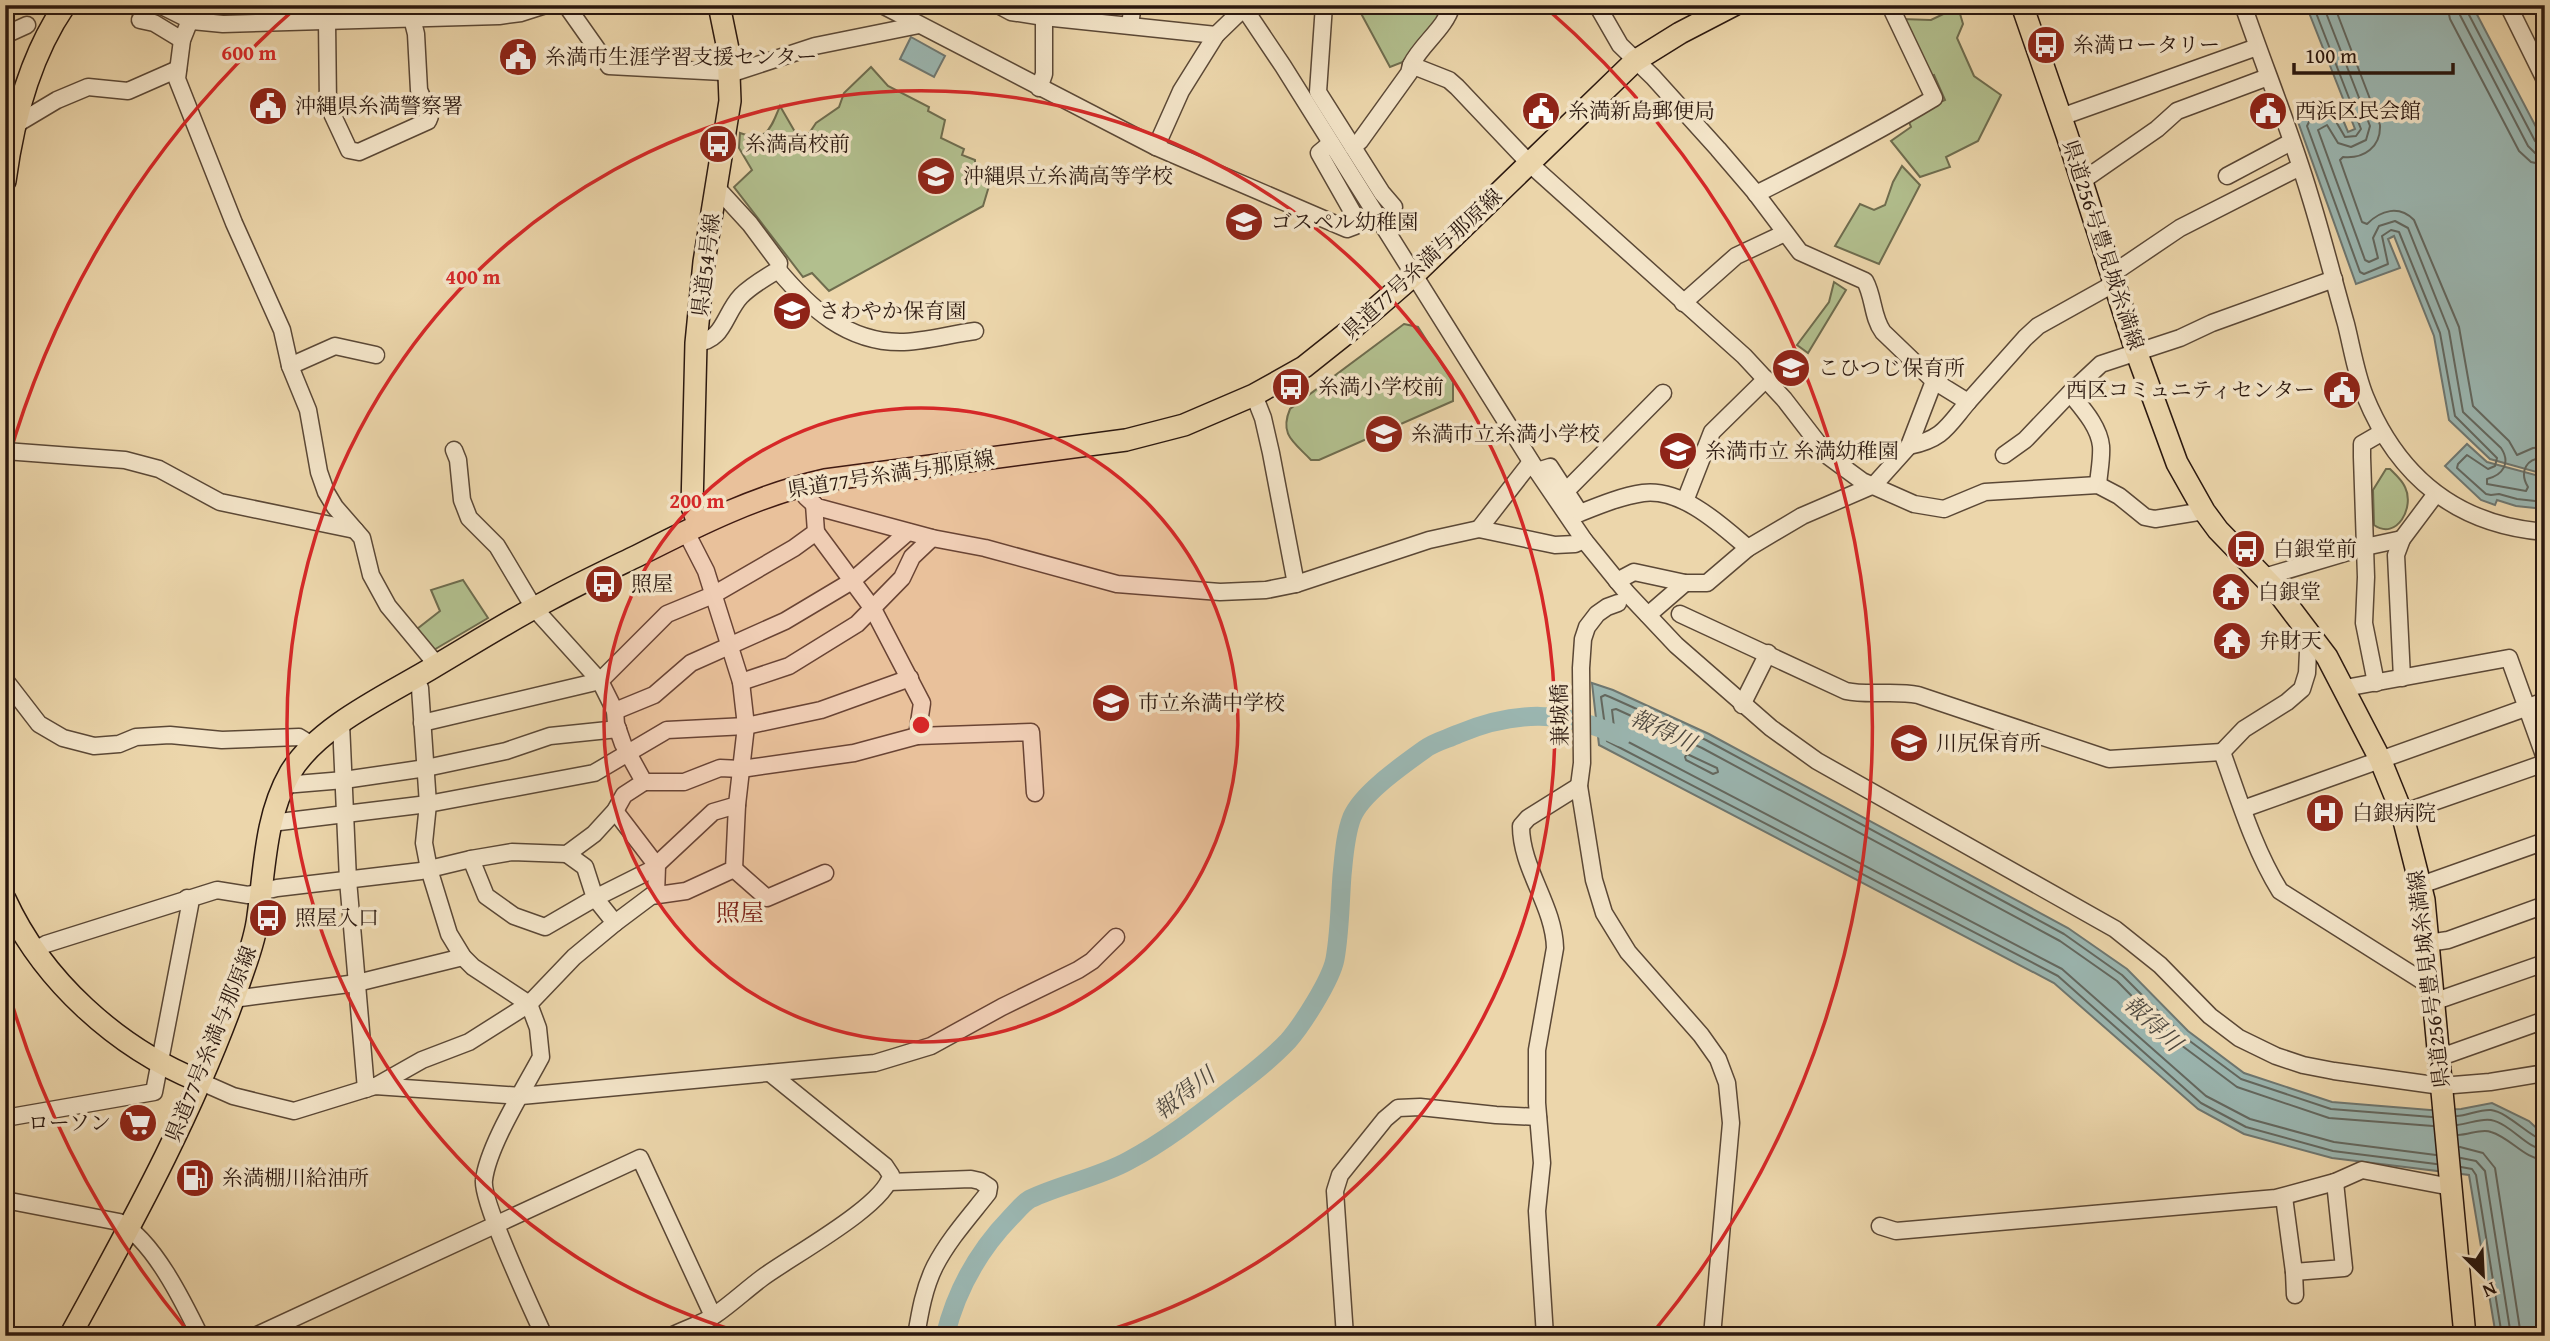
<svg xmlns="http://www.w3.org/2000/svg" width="2550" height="1341" font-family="'Gentium Book Plus','Noto Serif JP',serif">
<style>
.green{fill:#b2bf8e;stroke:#6e6c4e;stroke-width:2}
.water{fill:#9bb7b2;stroke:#6e7771;stroke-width:2}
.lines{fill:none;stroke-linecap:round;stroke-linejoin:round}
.shore{stroke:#636860;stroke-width:2}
.river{stroke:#9bb7b2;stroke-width:19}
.minor-casing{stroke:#5b4836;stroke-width:19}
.major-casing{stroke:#2b180f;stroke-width:24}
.minor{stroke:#f3e4c8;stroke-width:16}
.major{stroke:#ecd6ab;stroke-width:21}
.ring{fill:none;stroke:#d62828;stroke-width:3.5}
.labels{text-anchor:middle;stroke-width:7;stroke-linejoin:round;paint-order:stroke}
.poi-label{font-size:21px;fill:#2b180f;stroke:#f3e4c8;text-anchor:start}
.street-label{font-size:21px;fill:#2b180f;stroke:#f3e4c8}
.water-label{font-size:23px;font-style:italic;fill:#4d4840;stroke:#f3e4c8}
.quarter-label{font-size:24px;fill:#7a1f14;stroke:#f3e4c8}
.centre{fill:#d62828;stroke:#f3e4c8;stroke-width:3.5}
.ring-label{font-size:21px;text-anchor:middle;font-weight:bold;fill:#d62828;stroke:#f3e4c8;stroke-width:7;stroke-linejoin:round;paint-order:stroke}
</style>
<rect width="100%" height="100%" fill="#ecd6ab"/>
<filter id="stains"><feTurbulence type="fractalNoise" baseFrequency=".00286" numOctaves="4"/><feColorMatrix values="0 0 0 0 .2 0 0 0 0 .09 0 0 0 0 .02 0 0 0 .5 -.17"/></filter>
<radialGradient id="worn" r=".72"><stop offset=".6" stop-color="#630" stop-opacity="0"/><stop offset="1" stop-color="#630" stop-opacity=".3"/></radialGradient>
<!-- green -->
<g class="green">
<polygon points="1445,5 1440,24 1408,60 1390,67 1357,6"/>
<polygon points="1958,7 1963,24 1957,38 1974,76 2001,95 1978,141 1946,157 1950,167 1920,177 1891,141 1911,127 1907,117 1945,100 1934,75 1928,77 1902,19 1931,20"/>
<path d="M871 67 888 86 929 107 928 111 945 120 941 138 964 149 962 155 975 160V165L992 176 983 206 829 291 812 273 803 277 734 187 752 170 739 148 740 133C767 143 771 128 780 106L802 144 816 123 839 107 844 93Z"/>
<polygon points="1902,166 1920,185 1879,264 1835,246 1860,204 1874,210 1885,205 1893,182"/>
<polygon points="1834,282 1846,290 1808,353 1797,345 1829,302"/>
<path d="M1404 324 1418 327 1453 382V401L1319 460H1311C1294 442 1279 435 1290 409Z"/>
<path d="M2386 469H2390C2395 474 2402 480 2405 487 2415 507 2397 541 2374 525L2373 490Z"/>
<polygon points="463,580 488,618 432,651 417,629 440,611 431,590"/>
</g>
<!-- water -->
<g class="water">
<polygon points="2306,5 2472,5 2545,144 2545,509 2516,506 2497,500 2495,505 2481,500 2445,466 2467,444 2487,462 2543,477 2544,474 2490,459 2449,420 2434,336 2394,236 2388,239 2400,268 2356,284 2297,119 2336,103 2348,132 2355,129"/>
<polygon points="911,37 945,56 934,77 900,59"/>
<polygon points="1592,683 1613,690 1709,734 2068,928 2127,969 2188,1031 2244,1073 2332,1102 2430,1110 2461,1109 2492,1103 2529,1121 2545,1136 2545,1336 2496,1336 2469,1175 2332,1158 2244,1134 2198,1109 2054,983 1599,745"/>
</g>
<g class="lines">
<!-- shore -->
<g class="shore">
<polyline points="2313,5 2361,129 2356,136 2345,137 2331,113 2309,122 2307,126 2360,272 2364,274 2388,264 2382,236 2391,230 2399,232 2440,333 2455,416 2497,458 2495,466 2488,469 2467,455 2458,464 2457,468 2486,494 2491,495 2499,494 2517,499 2545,502"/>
<path d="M2323 5 2370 126 2366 140 2351 147 2338 143 2327 125 2318 130 2365 260 2369 262 2378 258 2373 238 2379 226 2395 221 2408 228 2449 331 2463 412 2501 448C2511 463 2503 475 2487 479V484L2526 491 2528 487C2519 472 2526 457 2545 458"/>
<path d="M2334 5 2380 125C2381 147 2364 159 2343 157L2340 160 2362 222 2367 224C2381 210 2399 205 2414 220L2459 327 2473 406 2509 441 2517 455 2533 448 2545 447"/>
<polyline points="2447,5 2450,19 2519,151 2531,162 2545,165"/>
<polyline points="2458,5 2460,15 2528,146 2535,153 2545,154"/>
<polyline points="2466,5 2467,11 2535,141 2545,146"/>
<polygon points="1687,754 1717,768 1718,772 1713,774 1686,760 1685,757"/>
<path d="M2457 1116C2467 1116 2480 1109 2491 1110 2508 1112 2532 1139 2545 1141"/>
<polyline points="2432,1117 2331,1109 2241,1079 2183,1036 2122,975 2064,934 1706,740 1610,697 1605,695 1601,697 1607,741 2058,976 2201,1103 2246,1127 2333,1151 2436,1164"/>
<path d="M2457 1125C2468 1124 2481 1118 2491 1120 2511 1124 2527 1149 2545 1150"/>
<polyline points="2433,1126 2329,1118 2237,1087 2177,1042 2117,981 2060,941 1702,748 1616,709 1612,710 1615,735 2062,969 2206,1096 2250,1119 2334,1142 2436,1155"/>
<path d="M2458 1135C2469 1135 2482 1128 2491 1132 2511 1138 2524 1159 2545 1160"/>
<polyline points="2460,1147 2483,1153 2495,1168 2521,1336"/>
<polyline points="2461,1158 2476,1161 2485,1171 2511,1336"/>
<polyline points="2461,1167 2472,1169 2476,1175 2502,1336"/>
</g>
<!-- river -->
<path class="river" d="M945 1336C956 1291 979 1250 1011 1217 1017 1211 1023 1203 1030 1199 1061 1184 1097 1178 1128 1161 1164 1142 1196 1117 1228 1092 1249 1076 1270 1060 1288 1041 1302 1025 1331 980 1335 959 1340 931 1340 902 1342 875 1344 856 1345 835 1352 817 1362 793 1403 765 1425 749 1434 742 1447 739 1458 734 1515 710 1565 710 1621 737"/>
<defs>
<g id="minor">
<polyline points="160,5 192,21 223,24 499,16 521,13 546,5"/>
<polyline points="196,5 182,40 177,79 234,223 282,330 290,366 308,410 319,472 326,492 335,507 362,538 371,575 388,606 437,665"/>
<polyline points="566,5 609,66 723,72 736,72 815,46 919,25"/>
<polyline points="882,5 1156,147 1347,229 1355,226 1357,220 1319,153 1331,143"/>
<polyline points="998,5 1011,12 1044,17 1216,35"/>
<polyline points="1242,5 1283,66 1537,471 1584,540 1627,593 1676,645 1771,728 1817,761 2115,929 2160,965 2210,1016 2239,1038 2276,1056 2303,1065 2334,1071 2441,1086 2490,1082 2545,1073"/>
<polyline points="1324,5 1318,92 1382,193 1394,207"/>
<path d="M1597 5 1620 45 1653 77 1718 149 1754 191 1800 252 1865 281C1874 297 1872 317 1883 332L1934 381 1968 402 2025 338 2038 326 2115 283"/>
<polyline points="1695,5 1704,20"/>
<path d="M2243 5C2265 69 2291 132 2310 196 2323 238 2334 282 2346 324 2352 348 2356 374 2365 396 2398 477 2457 525 2545 532"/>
<polyline points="2508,5 2545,80"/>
<polyline points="140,20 154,23 182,40"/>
<polyline points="327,21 328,105 349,150 359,152 428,121 430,116 419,90 416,34 412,18"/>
<polyline points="1130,24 1133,5"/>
<polyline points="5,35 27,25"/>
<path d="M1411 65C1422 43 1445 29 1452 5"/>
<polyline points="1039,88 1044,74 1044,17"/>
<polyline points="2061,117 2257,47"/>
<polyline points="10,128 57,100 88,87 128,91 178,69"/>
<polyline points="1156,147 1181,91 1216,35 1244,8"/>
<polyline points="1353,147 1360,141 1409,73 1411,65 1449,80 1457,87 1530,164 1744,356 1784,399 1828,456 1862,481 1914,504 1944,509 1985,492 2098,485 2119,496 2145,517 2155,519 2204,511"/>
<polyline points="2227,176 2291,142"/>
<polyline points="2082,181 2157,129 2177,111 2268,77"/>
<path d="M1756 194C1816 164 1876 133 1934 98L1893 12V5"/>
<path d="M778 270C810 308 847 342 900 342 923 342 951 334 975 331"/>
<polyline points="2112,274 2180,228 2300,167"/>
<polyline points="1683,303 1736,256 1785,233"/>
<path d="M696 343C724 341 724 314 741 296 751 286 766 277 778 270L779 263 750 224 716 187"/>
<polyline points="290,366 335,346 376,355"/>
<polyline points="1254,395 1263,418 1271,453 1296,584"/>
<path d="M1909 446C1943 439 1947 427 1968 402"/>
<polyline points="5,451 125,460 159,469 220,502 355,530"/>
<polyline points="2004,455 2025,440 2070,393"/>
<path d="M1537 471 1550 467 1580 513C1600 505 1622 496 1643 493 1682 488 1721 525 1748 548"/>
<path d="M2098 485C2099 472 2102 458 2101 446 2099 426 2082 408 2070 393L2101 364 2180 338 2212 323 2334 279"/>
<polyline points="802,486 806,497 817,507 932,538 985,548 1117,584 1220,592 1266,590 1296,584 1429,540 1479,529 1555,545 1575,544 1584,540"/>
<polyline points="1565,492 1663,393"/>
<polyline points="1685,501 1712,432 1766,379"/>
<polyline points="1479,529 1531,462"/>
<polyline points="816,532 873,609 922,703 917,736"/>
<polyline points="2264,577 2365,547 2402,539"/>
<polyline points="1617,581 1634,572 1685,583 1707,583 1748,548 1802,516 1874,485 1909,446 1934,381"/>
<polyline points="1618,603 1607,607 1597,614 1587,627 1583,639 1581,668 1582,763 1579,786 1594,880 1604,913 1628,952 1701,1035 1718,1059 1727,1083 1731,1123 1712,1336"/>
<path d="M1680 614 1846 691C1870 696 1894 690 1918 695L2109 759 2222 752"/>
<polyline points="1648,615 1685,583"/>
<path d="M415 678 420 688 428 804 424 843 429 869 449 934 463 957 473 967 529 1004 538 1028 541 1057C524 1089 488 1146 484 1180 481 1201 532 1309 544 1336"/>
<polyline points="2402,678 2396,555 2402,539 2435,495"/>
<polyline points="5,680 39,724 63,738 94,746 119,744 136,737 170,735 222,740 299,737 312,745"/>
<polyline points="741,682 789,666 857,624 902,578 912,557 932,538"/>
<polyline points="2376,683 2364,623 2366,577 2362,457 2362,444 2381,433"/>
<polyline points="2345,688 2509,658 2545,758"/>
<polyline points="1742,705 1768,653"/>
<polyline points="615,711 654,695 691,663 785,621 852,581 908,532"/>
<polyline points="341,723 348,880 366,1089"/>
<polyline points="422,723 600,681 667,614 713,595 794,548 816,532 814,504"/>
<path d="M2222 752C2239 799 2254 849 2280 891L2432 987"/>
<polyline points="2222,752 2244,729 2287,702 2302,689 2307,673 2309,630"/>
<polyline points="644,782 684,782 720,768 741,769 854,753 917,736 1031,732 1035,793"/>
<polyline points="284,785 344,780 426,768 506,751 550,736 618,729"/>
<polyline points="2243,809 2545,701"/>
<polyline points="615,811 657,866 656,895"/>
<polyline points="2402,813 2545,763"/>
<polyline points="271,823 428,804 594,773 667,730 746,726 821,710 910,678"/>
<polyline points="471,859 486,896 514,916 545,927 595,898 585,867 567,854"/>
<polyline points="734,869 767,898 825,873"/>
<polyline points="2421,885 2545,841"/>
<polyline points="615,923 651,896 686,891 734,869 737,805"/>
<polyline points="2428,943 2448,940 2545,905"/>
<polyline points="35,950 46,944 217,890 248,895 277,888 421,871 471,859 512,852 567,854 594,834 615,811 624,795 644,782 623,744 616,724 615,711 600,681 534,608 497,546 469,518 462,500 458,460 454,450"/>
<polyline points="233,999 357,983 463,957"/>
<polyline points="2433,1002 2545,963"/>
<polyline points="2438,1058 2545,1020"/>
<polyline points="199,1081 233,1096 294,1111 375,1086 521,1096 875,1063 931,1046 1002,1007 1078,970 1092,961 1116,937"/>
<polyline points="376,1086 422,1060 469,1042 529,1004 574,957 615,923 595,898 651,870 713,812 737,805 746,726 741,682 706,571 686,532"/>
<polyline points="5,1118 154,1092 190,905 187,898"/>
<path d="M889 1182 971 1179 980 1181 989 1187 988 1193C970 1216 949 1239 935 1266 924 1288 920 1312 916 1336"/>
<polyline points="2284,1197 2294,1272 2344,1268 2335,1182"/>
<path d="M5 1200 119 1222C153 1240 183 1301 200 1336"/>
<polyline points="1880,1226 1896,1231 2276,1198 2335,1182 2362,1170 2451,1187"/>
<polyline points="2294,1272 2295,1295"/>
<polyline points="255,1336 640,1158 713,1316"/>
<path d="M671 1336C685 1329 702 1324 715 1315 731 1304 746 1290 762 1278 790 1257 885 1206 891 1175L885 1166 770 1073"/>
<polyline points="1345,1336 1335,1191 1340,1175 1385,1119 1398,1108 1420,1107 1496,1115 1538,1117"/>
<path d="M1545 1336 1537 1211 1542 1163 1537 1103V1050L1555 948C1554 905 1521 869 1521 826L1528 818 1579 786"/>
</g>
<g id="major">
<polyline points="2022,5 2067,135 2136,351 2177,463 2204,511 2218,530 2277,591 2327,657 2380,759 2402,813 2424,900 2465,1336"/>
<path d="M5 181C13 121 30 56 65 5"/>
<polyline points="699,525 692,507 696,343 704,262 730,101 728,49 719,5"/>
<path d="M5 899C42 980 117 1048 199 1081"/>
<path d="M70 1336C135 1218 201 1098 244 969 250 952 256 934 258 916 265 867 265 817 290 773 317 727 387 695 432 668 471 645 509 621 549 600 578 584 608 570 637 556 698 525 758 495 825 480L1126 440 1184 425 1254 395 1304 367 1353 328 1413 276 1635 61 1680 33 1734 5"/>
</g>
</defs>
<!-- minor casing -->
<use href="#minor" class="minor-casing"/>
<!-- major casing -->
<use href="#major" class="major-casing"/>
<!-- minor -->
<use href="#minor" class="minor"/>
<!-- major -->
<use href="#major" class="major"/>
</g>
<!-- distance rings -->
<circle cx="921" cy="725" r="317" fill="#d62828" fill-opacity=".12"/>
<g class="ring">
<circle cx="921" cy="725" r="317"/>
<path d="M746 1334A634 634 0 1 1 1096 1334"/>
<path d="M187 1330A951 951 0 0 1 7 987M7 463A951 951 0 0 1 297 7M1545 7A951 951 0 0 1 1655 1330"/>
</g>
<!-- icons -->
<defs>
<symbol id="bus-disc" viewBox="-11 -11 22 22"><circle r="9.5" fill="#8f2418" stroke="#f3e4c8"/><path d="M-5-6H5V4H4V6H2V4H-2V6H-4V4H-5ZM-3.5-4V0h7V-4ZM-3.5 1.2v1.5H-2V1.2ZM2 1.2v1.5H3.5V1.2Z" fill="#fff"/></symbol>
<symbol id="civic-disc" viewBox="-11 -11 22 22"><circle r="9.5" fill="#8f2418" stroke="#f3e4c8"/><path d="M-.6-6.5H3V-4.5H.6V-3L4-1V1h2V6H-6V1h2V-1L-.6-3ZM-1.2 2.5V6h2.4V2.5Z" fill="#fff"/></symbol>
<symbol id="school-disc" viewBox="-11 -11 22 22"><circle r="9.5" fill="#8f2418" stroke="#f3e4c8"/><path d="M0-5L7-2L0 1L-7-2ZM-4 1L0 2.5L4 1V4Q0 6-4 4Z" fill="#fff"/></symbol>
<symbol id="temple-disc" viewBox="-11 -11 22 22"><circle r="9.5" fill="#8f2418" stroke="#f3e4c8"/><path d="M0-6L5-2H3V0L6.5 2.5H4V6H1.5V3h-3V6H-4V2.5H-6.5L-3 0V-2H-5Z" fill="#fff"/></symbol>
<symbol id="hospital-disc" viewBox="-11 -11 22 22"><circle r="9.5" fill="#8f2418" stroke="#f3e4c8"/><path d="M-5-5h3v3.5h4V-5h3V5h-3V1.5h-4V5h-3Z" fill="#fff"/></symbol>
<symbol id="supermarket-disc" viewBox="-11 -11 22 22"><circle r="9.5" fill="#8f2418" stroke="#f3e4c8"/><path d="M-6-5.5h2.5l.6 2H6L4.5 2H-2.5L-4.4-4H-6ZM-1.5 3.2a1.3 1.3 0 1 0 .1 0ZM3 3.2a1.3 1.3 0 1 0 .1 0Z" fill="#fff"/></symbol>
<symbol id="fuel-disc" viewBox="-11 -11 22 22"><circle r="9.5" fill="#8f2418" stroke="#f3e4c8"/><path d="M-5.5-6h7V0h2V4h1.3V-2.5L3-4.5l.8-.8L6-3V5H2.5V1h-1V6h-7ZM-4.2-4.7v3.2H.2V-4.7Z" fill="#fff"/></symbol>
</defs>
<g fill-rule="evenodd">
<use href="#bus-disc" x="2024" y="23" width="44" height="44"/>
<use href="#civic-disc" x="496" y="35" width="44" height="44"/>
<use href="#civic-disc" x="246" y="84" width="44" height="44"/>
<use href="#civic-disc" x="1519" y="89" width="44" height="44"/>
<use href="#civic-disc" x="2246" y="89" width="44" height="44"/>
<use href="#bus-disc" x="696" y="122" width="44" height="44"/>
<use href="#school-disc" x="914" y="154" width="44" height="44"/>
<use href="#school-disc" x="1222" y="200" width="44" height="44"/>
<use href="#school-disc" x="770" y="289" width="44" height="44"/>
<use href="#school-disc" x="1769" y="346" width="44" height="44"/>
<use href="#bus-disc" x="1269" y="365" width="44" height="44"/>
<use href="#civic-disc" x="2320" y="368" width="44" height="44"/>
<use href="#school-disc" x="1362" y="412" width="44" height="44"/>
<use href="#school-disc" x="1656" y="429" width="44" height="44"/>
<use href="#bus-disc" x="2224" y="527" width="44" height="44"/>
<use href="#bus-disc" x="582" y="562" width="44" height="44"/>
<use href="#temple-disc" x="2209" y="570" width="44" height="44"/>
<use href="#temple-disc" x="2210" y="619" width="44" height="44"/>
<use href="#school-disc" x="1089" y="681" width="44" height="44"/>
<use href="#school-disc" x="1887" y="721" width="44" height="44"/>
<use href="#hospital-disc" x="2303" y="791" width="44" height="44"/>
<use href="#bus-disc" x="246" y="896" width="44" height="44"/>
<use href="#supermarket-disc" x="116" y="1101" width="44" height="44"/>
<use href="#fuel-disc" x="173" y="1156" width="44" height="44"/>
</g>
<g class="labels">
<!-- poi labels -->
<g class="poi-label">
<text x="2073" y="52">糸満ロータリー</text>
<text x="545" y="64">糸満市生涯学習支援センター</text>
<text x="295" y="113">沖縄県糸満警察署</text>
<text x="1568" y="118">糸満新島郵便局</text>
<text x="2295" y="118">西浜区民会館</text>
<text x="745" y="151">糸満高校前</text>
<text x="963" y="183">沖縄県立糸満高等学校</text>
<text x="1271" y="229">ゴスペル幼稚園</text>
<text x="819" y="318">さわやか保育園</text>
<text x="1818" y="375">こひつじ保育所</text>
<text x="1318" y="394">糸満小学校前</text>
<text x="2315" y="397" text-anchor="end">西区コミュニティセンター</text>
<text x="1411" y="441">糸満市立糸満小学校</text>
<text x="1705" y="458">糸満市立 糸満幼稚園</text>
<text x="2273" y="556">白銀堂前</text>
<text x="631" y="591">照屋</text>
<text x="2258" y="599">白銀堂</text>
<text x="2259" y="648">弁財天</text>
<text x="1138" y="710">市立糸満中学校</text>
<text x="1936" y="750">川尻保育所</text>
<text x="2352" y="820">白銀病院</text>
<text x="295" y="925">照屋入口</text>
<text x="111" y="1130" text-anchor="end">ローソン</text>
<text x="222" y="1185">糸満棚川給油所</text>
</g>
<!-- street labels -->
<g class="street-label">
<text transform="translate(2103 245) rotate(72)" y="7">県道256号豊見城糸満線</text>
<text transform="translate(1422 264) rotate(-43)" y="7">県道77号糸満与那原線</text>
<text transform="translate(706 265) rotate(-83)" y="7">県道54号線</text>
<text transform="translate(891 474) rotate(-9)" y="7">県道77号糸満与那原線</text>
<text transform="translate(1560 715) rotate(-91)" y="7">兼城橋</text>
<text transform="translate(2429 979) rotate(-97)" y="7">県道256号豊見城糸満線</text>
<text transform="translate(211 1044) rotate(-68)" y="7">県道77号糸満与那原線</text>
</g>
<!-- water labels -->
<g class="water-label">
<text transform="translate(1663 730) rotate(25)" y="8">報得川</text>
<text transform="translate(2153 1023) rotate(43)" y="8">報得川</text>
<text transform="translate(1184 1093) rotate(-37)" y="8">報得川</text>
</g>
<!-- quarter labels -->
<g class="quarter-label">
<text x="740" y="921">照屋</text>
</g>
</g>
<circle cx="921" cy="725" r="10" class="centre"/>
<g class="ring-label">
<text x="249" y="60">600 m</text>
<text x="473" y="284">400 m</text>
<text x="697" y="508">200 m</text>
</g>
<!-- margin -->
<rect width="2550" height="1341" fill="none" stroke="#ecd6ab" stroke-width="28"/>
<rect x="7" y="7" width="2536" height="1327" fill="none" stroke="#2b180f" stroke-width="3.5"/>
<rect x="14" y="14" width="2522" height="1313" fill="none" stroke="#2b180f" stroke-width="2"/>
<!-- north arrow -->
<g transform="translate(2483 1275) rotate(156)" stroke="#f3e4c8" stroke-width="5" paint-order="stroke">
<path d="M0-5L12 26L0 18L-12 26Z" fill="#2b180f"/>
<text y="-10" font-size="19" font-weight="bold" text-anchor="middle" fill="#2b180f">N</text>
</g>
<!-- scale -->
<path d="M2294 63v10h159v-10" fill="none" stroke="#2b180f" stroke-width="3.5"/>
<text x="2305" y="63" font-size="21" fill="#2b180f" stroke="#f3e4c8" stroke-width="5" paint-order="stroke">100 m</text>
<rect width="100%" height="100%" filter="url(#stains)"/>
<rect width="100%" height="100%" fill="url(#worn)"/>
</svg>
